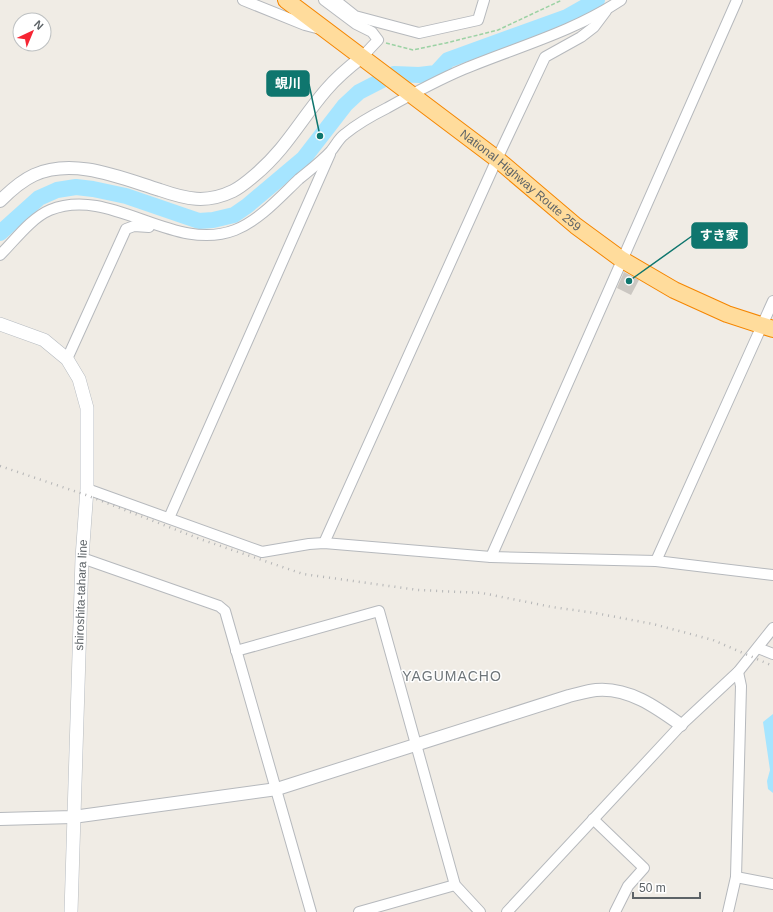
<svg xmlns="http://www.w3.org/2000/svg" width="773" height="912" font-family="Helvetica,'Noto Sans JP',sans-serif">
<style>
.water{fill:#a6e5ff}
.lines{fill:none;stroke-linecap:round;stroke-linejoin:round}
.river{stroke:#a6e5ff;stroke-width:16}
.building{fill:#cbc7c2}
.minor-casing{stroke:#b6b9bd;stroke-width:12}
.tertiary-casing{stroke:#b6b9bd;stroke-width:14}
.secondary-casing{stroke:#b6bbc0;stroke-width:14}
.trunk-casing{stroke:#f58600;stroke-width:18}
.path{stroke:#9cd2a4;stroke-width:1.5;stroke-dasharray:4 2;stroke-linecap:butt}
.minor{stroke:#fff;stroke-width:10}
.tertiary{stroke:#fff;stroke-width:12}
.secondary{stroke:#fff;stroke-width:13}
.trunk{stroke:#ffdc9c;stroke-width:16}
.rail{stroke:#b4b5b6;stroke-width:2.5;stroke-dasharray:1 5;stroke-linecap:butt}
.labels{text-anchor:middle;stroke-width:3;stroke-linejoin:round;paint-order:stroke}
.street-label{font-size:12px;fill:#5d6367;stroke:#fff}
.quarter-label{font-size:14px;letter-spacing:1px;fill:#6e7579;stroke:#fff}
.leader{fill:none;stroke:#0f766e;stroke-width:1.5}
.callout-dot{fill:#0f766e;stroke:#fff;stroke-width:1.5}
.callout{fill:#0f766e;stroke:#0f766e;stroke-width:1.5}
.callout-label{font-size:13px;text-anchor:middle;font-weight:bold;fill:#fff}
</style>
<rect width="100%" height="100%" fill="#f0ece5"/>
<!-- water -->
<polygon class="water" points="773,714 773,793 768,789 767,781 770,770 763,722"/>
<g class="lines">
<!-- river -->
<polyline class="river" points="0,233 39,198 57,190 76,187 93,189 126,196 199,221 213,220 234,215 247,206 304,158 345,105 359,92 394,74 419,75 436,73 448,60 567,17 597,0"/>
</g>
<!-- building -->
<polygon class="building" points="624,272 639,280 631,295 617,288"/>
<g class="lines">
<defs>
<g id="minor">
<polyline points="243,0 305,25 320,29"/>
<polyline points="324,0 356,24 372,32 378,40 362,57"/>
<polyline points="335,0 355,16 419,33 478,20 484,0"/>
<path d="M0 255C15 240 31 218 50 210 111 185 173 254 235 230 260 220 280 197 299 179 310 170 322 161 331 151 336 145 339 138 345 134 357 124 373 115 387 108 412 94 438 80 464 69 517 47 573 32 621 0"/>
<polyline points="67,359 126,229 134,226 149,227"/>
<polyline points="87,489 262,552 309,544 324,543 491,557 656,561 773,575"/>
<polyline points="169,518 330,154"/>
<polyline points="324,543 497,159 545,57 581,37 594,27 606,11"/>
<polyline points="491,557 737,0"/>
<polyline points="82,558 219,606 225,611 311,912"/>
<polyline points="656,561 773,301"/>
<polyline points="758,648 773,654"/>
<polyline points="236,651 379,611 455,885 480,912"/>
<polyline points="593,819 644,868 628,886 615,912"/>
<polyline points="736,877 773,884"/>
<polyline points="359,912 455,885"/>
<polyline points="507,912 681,725 738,672 773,628"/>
<polyline points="728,912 736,877 741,686 738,672"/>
</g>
<g id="tertiary">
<path d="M0 201C10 191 21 181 34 175 74 157 121 178 160 190 186 199 206 204 233 191 241 187 248 181 255 175 286 149 301 119 326 90 337 77 349 67 362 57"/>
<path d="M0 819 73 817 277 789 569 696C578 694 587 691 596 690 628 687 656 707 681 725"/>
</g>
<polyline id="secondary" points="0,324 44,340 67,359 79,379 87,408 87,489 82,558 71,912"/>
<g id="trunk">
<path id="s1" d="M286 0 497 159 576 226 621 259 674 290 727 314 773 329"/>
</g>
</defs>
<!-- minor casing -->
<use href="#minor" class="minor-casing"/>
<!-- tertiary casing -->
<use href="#tertiary" class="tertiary-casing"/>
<!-- secondary casing -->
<use href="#secondary" class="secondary-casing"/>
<!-- trunk casing -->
<use href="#trunk" class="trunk-casing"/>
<!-- path -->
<polyline class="path" points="386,43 413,50 446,43 498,30 562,0"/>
<!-- minor -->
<use href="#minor" class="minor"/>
<!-- tertiary -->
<use href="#tertiary" class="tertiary"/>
<!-- secondary -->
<use href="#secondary" class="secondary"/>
<!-- trunk -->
<use href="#trunk" class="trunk"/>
<!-- rail -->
<polyline class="rail" points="0,466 86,495 200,539 303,574 418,590 482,593 552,607 595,613 653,624 713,640 773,666"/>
</g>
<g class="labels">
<!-- street labels -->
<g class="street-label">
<text dy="4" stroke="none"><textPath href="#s1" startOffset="296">National Highway Route 259</textPath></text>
<text transform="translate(81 595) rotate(-88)" y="4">shiroshita-tahara line</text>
</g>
<!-- quarter labels -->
<g class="quarter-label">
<text x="452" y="681">YAGUMACHO</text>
</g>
</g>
<!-- callouts -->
<path class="leader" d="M320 136L309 84M629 281L692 236"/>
<g class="callout-dot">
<circle cx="320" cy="136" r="4"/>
<circle cx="629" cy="281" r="4"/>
</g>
<g class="callout">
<rect x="267" y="71" width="42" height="25" rx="4"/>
<rect x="692" y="223" width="55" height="25" rx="4"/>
</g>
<g class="callout-label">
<text x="288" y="88">蜆川</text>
<text x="719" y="240">すき家</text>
</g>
<!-- north arrow -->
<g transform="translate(32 32) rotate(44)"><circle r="19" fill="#ffffff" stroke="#bec1c2"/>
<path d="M0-3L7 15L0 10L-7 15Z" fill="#f62533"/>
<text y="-6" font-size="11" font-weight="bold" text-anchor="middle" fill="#5d6367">N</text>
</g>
<!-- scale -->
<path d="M633 892v6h67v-6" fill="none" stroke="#5d6367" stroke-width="2"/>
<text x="639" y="892" font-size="12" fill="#5d6367" stroke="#ffffff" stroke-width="3" paint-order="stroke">50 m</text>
</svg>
